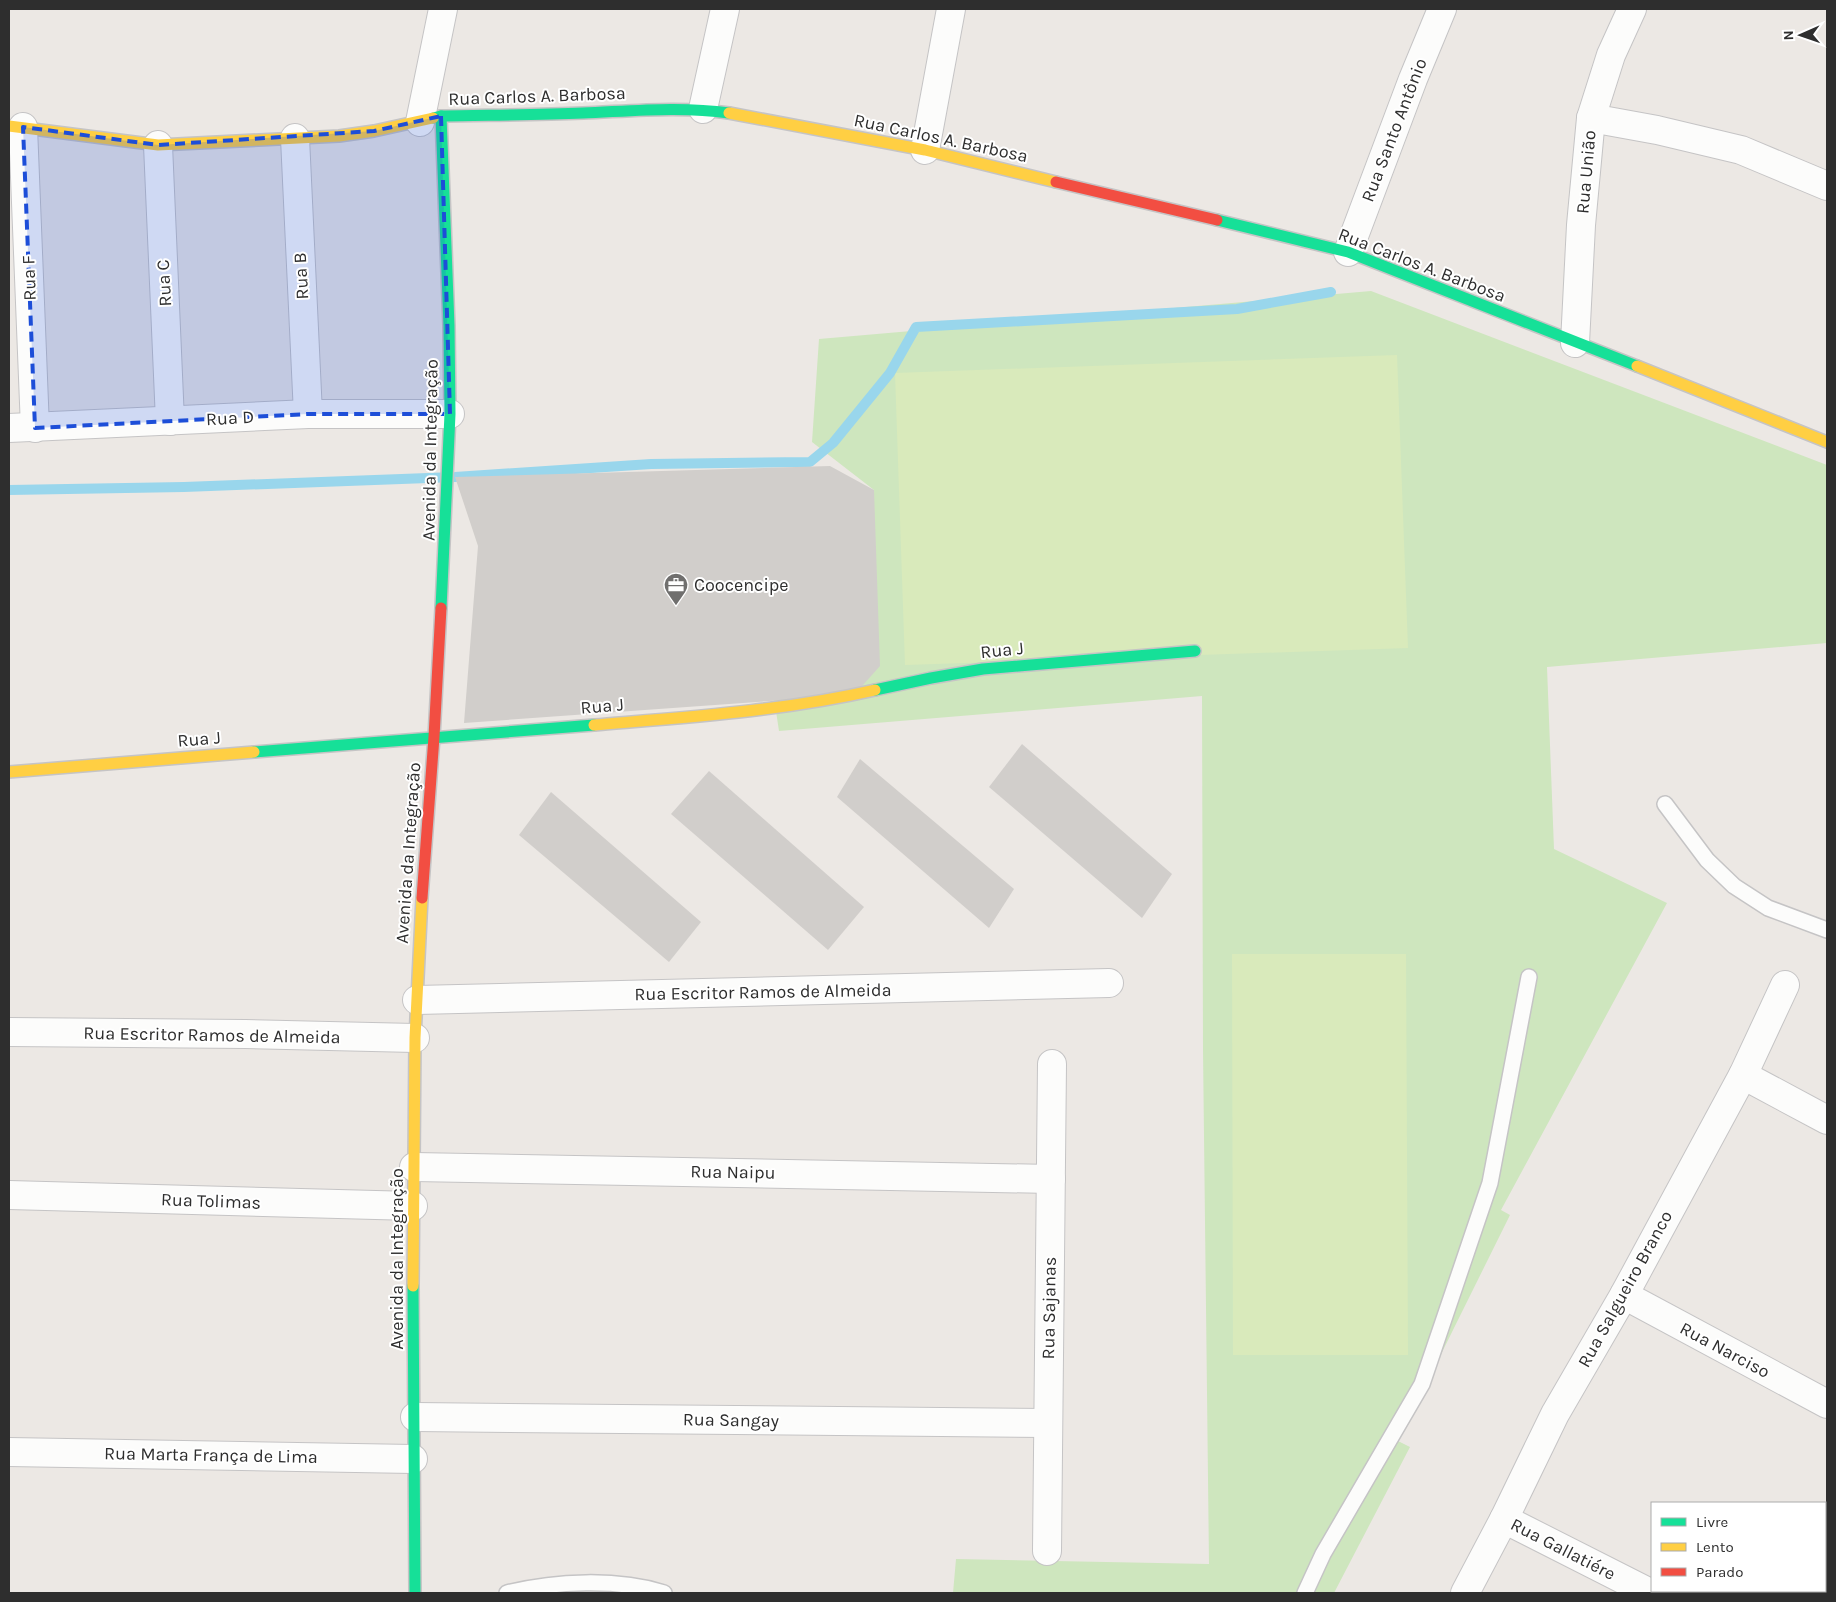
<svg xmlns="http://www.w3.org/2000/svg" width="1836" height="1602" font-family="Karla,sans-serif">
<style>
.green{fill:#cee6be}
.pitch{fill:#d9eabb}
.lines{fill:none;stroke-linecap:round;stroke-linejoin:round}
.stream{stroke:#99d6ec;stroke-width:10}
.building{fill:#d1cecb}
.lane-casing{stroke:#c5c4c5;stroke-width:18}
.street-casing{stroke:#c5c4c5;stroke-width:30}
.fast-casing{stroke:#c5c4c5;stroke-width:14}
.slow-casing{stroke:#c5c4c5;stroke-width:14}
.jam-casing{stroke:#c5c4c5;stroke-width:14}
.lane{stroke:#fcfcfb;stroke-width:15}
.street{stroke:#fcfcfb;stroke-width:28}
.fast{stroke:#16e098;stroke-width:11}
.slow{stroke:#ffcf43;stroke-width:11}
.jam{stroke:#f24e42;stroke-width:11}
.marked{fill:#1d4ed8;fill-opacity:0.2;stroke:#1d4ed8;stroke-width:4;stroke-dasharray:10 6;stroke-linejoin:round}
.labels{text-anchor:middle;stroke-width:4;stroke-linejoin:round;paint-order:stroke}
.street-label{font-size:18px;fill:#2e2e2e;stroke:#fff}
.poi-label{font-size:18px;fill:#2e2e2e;stroke:#fff;text-anchor:start}
</style>
<rect width="100%" height="100%" fill="#ece8e4"/>
<!-- green -->
<polygon class="green" points="1371,291 1827,465 1827,643 1547,667 1554,849 1667,903 1501,1210 1510,1215 1398,1441 1410,1447 1334,1593 953,1593 956,1559 1209,1564 1203,1050 1202,696 779,731 770,672 874,490 812,442 819,339"/>
<!-- pitch -->
<g class="pitch">
<polygon points="1397,355 1408,648 905,665 895,373"/>
<polygon points="1232,954 1406,954 1408,1355 1233,1355"/>
</g>
<g class="lines">
<!-- stream -->
<polyline class="stream" points="9,490 184,487 455,477 651,464 810,462 833,443 890,373 916,327 1237,309 1331,292"/>
</g>
<!-- building -->
<g class="building">
<polygon points="830,466 874,490 880,666 854,695 464,723 478,546 455,477"/>
<polygon points="1022,744 1172,874 1142,918 989,787"/>
<polygon points="860,759 1014,889 989,928 837,797"/>
<polygon points="709,771 864,907 828,950 671,814"/>
<polygon points="551,792 701,922 669,962 519,835"/>
</g>
<g class="lines">
<defs>
<g id="lane">
<polyline points="1665,804 1707,860 1734,886 1768,908 1827,930"/>
<path d="M507 1593C555 1581 617 1578 664 1593"/>
<polyline points="1305,1593 1323,1554 1422,1384 1490,1183 1529,977"/>
</g>
<g id="street">
<polyline points="703,109 725,9"/>
<polyline points="1591,118 1657,130 1741,150 1827,186"/>
<polyline points="420,122 443,9"/>
<polyline points="23,127 35,428"/>
<polyline points="295,138 308,414"/>
<polyline points="158,145 170,421"/>
<polyline points="925,150 951,9"/>
<polyline points="1348,252 1413,79 1442,9"/>
<polyline points="1575,343 1581,225 1591,118 1611,55 1632,9"/>
<polyline points="9,428 308,414 450,414"/>
<polyline points="417,1000 1109,983"/>
<polyline points="9,1032 245,1034 415,1038"/>
<polyline points="1743,1075 1827,1120"/>
<polyline points="414,1167 1051,1179"/>
<polyline points="9,1195 413,1206"/>
<polyline points="1624,1295 1827,1404"/>
<polyline points="415,1417 1048,1423"/>
<polyline points="9,1452 413,1459"/>
<polyline points="1504,1519 1650,1593"/>
<polyline points="1047,1551 1052,1064"/>
<polyline points="1465,1593 1504,1519 1555,1414 1624,1295 1743,1075 1785,985"/>
</g>
<g id="fast">
<polyline points="441,116 449,326 450,414 441,608"/>
<path d="M433 118 441 116C488 115 536 115 583 113 632 111 681 106 729 113"/>
<polyline points="1217,220 1348,252 1637,366"/>
<polyline points="875,690 931,678 983,669 1195,651"/>
<polyline points="254,752 594,725"/>
<polyline points="413,1286 415,1593"/>
</g>
<g id="slow">
<polyline points="729,113 925,150 1056,182"/>
<polyline points="9,126 158,145 339,136 374,131 433,118"/>
<polyline points="1637,366 1827,442"/>
<path d="M594 725C689 717 783 711 875 690"/>
<polyline points="9,772 254,752"/>
<polyline points="413,1286 415,1038 422,898"/>
</g>
<g id="jam">
<polyline points="1056,182 1217,220"/>
<polyline points="422,898 434,737 441,608"/>
</g>
</defs>
<!-- lane casing -->
<use href="#lane" class="lane-casing"/>
<!-- street casing -->
<use href="#street" class="street-casing"/>
<!-- fast casing -->
<use href="#fast" class="fast-casing"/>
<!-- slow casing -->
<use href="#slow" class="slow-casing"/>
<!-- jam casing -->
<use href="#jam" class="jam-casing"/>
<!-- lane -->
<use href="#lane" class="lane"/>
<!-- street -->
<use href="#street" class="street"/>
<!-- fast -->
<use href="#fast" class="fast"/>
<!-- slow -->
<use href="#slow" class="slow"/>
<!-- jam -->
<use href="#jam" class="jam"/>
</g>
<!-- marked area -->
<path class="marked" d="M441 116 450 414H308L35 428 23 127 158 145 374 131Z"/>
<!-- icons -->
<defs>
<symbol id="office-pin" viewBox="-11 -11 22 30"><path d="M0 17L-7.5 6A9.5 9.5 0 1 1 7.5 6Z" fill="#706f6e" stroke="#fff"/><path d="M-6-3h4V-5.5h4V-3h4V5H-6ZM-1-4.5V-3h2v-1.5ZM-6 0V1H6V0Z" fill="#fff"/></symbol>
</defs>
<g fill-rule="evenodd">
<use href="#office-pin" x="662" y="571" width="28" height="38"/>
</g>
<g class="labels">
<!-- street labels -->
<g class="street-label">
<text transform="translate(537 96) rotate(-2)" y="6">Rua Carlos A. Barbosa</text>
<text transform="translate(1394 130) rotate(-69)" y="6">Rua Santo Antônio</text>
<text transform="translate(941 138) rotate(12)" y="6">Rua Carlos A. Barbosa</text>
<text transform="translate(1586 172) rotate(-85)" y="6">Rua União</text>
<text transform="translate(1422 265) rotate(21)" y="6">Rua Carlos A. Barbosa</text>
<text transform="translate(301 276) rotate(-93)" y="6">Rua B</text>
<text transform="translate(29 278) rotate(-92)" y="6">Rua F</text>
<text transform="translate(164 283) rotate(-93)" y="6">Rua C</text>
<text transform="translate(230 418) rotate(-3)" y="6">Rua D</text>
<text transform="translate(430 450) rotate(-89)" y="6">Avenida da Integração</text>
<text transform="translate(1002 650) rotate(-6)" y="6">Rua J</text>
<text transform="translate(602 706) rotate(-5)" y="6">Rua J</text>
<text transform="translate(199 739) rotate(-5)" y="6">Rua J</text>
<text transform="translate(408 853) rotate(-86)" y="6">Avenida da Integração</text>
<text transform="translate(763 992) rotate(-1)" y="6">Rua Escritor Ramos de Almeida</text>
<text transform="translate(212 1035) rotate(1)" y="6">Rua Escritor Ramos de Almeida</text>
<text transform="translate(733 1172) rotate(1)" y="6">Rua Naipu</text>
<text transform="translate(211 1201) rotate(2)" y="6">Rua Tolimas</text>
<text transform="translate(397 1259) rotate(-90)" y="6">Avenida da Integração</text>
<text transform="translate(1625 1289) rotate(-61)" y="6">Rua Salgueiro Branco</text>
<text transform="translate(1049 1308) rotate(-89)" y="6">Rua Sajanas</text>
<text transform="translate(1725 1350) rotate(28)" y="6">Rua Narciso</text>
<text transform="translate(731 1420) rotate(1)" y="6">Rua Sangay</text>
<text transform="translate(211 1455) rotate(1)" y="6">Rua Marta França de Lima</text>
<text transform="translate(1563 1549) rotate(27)" y="6">Rua Gallatiére</text>
</g>
<!-- poi labels -->
<g class="poi-label">
<text x="694" y="591">Coocencipe</text>
</g>
</g>
<!-- border -->
<rect width="1836" height="1602" fill="none" stroke="#2e2e2e" stroke-width="20"/>
<!-- legend -->
<rect x="1651" y="1502" width="175" height="90" fill="#ffffff" stroke="#ababab"/>
<rect x="1661" y="1518" width="25" height="8" fill="#16e098" stroke="#ababab"/>
<text x="1696" y="1527" font-size="15" fill="#2e2e2e">Livre</text>
<rect x="1661" y="1543" width="25" height="8" fill="#ffcf43" stroke="#ababab"/>
<text x="1696" y="1552" font-size="15" fill="#2e2e2e">Lento</text>
<rect x="1661" y="1568" width="25" height="8" fill="#f24e42" stroke="#ababab"/>
<text x="1696" y="1577" font-size="15" fill="#2e2e2e">Parado</text>
<!-- north arrow -->
<g transform="translate(1801 35) rotate(268)" stroke="#ffffff" stroke-width="4" paint-order="stroke">
<path d="M0-4L9 19L0 12L-9 19Z" fill="#2e2e2e"/>
<text y="-8" font-size="14" font-weight="bold" text-anchor="middle" fill="#2e2e2e">N</text>
</g>
</svg>
